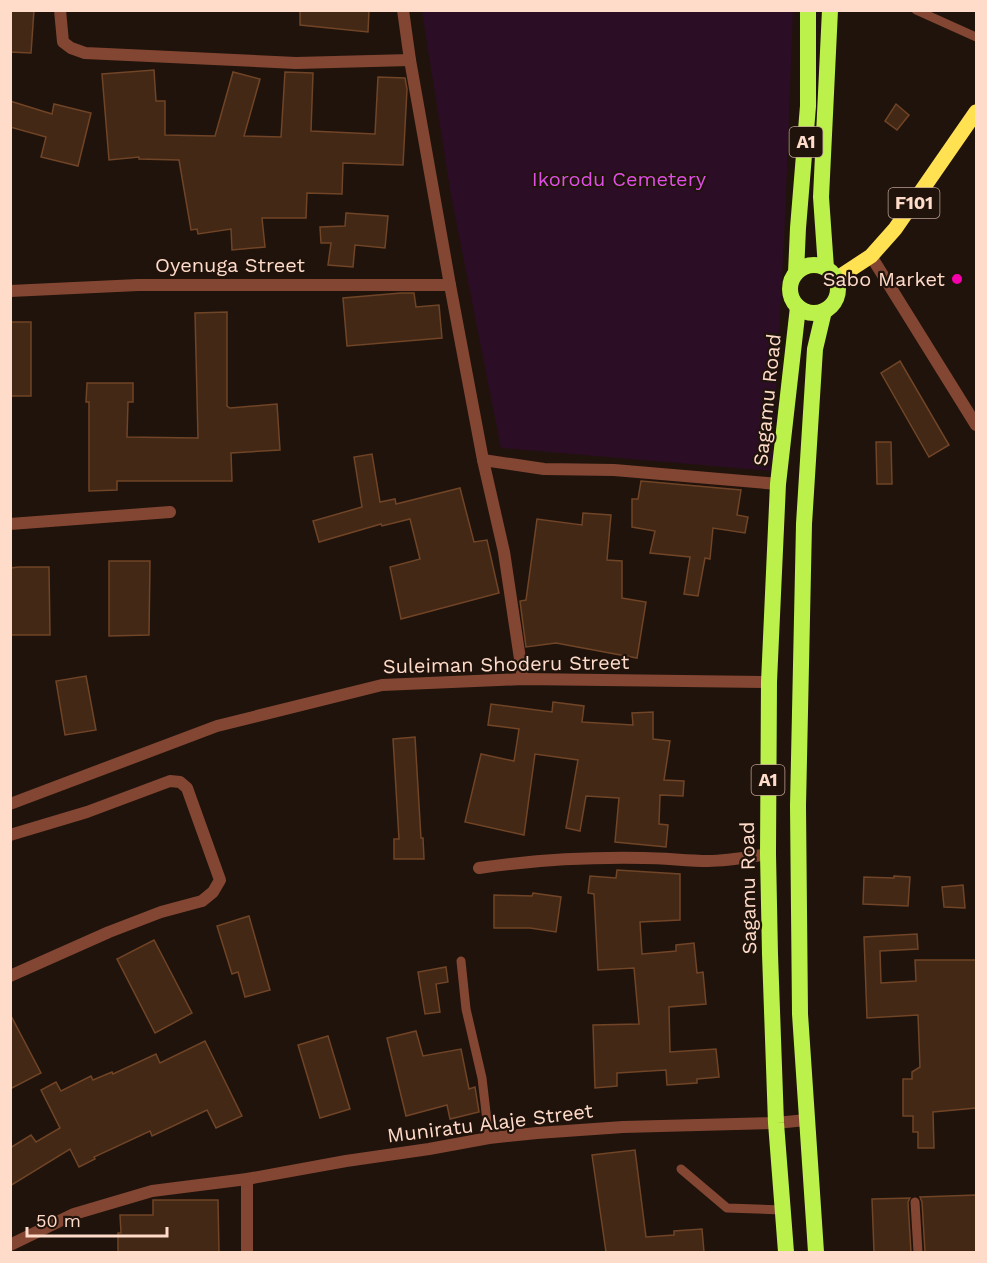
<svg xmlns="http://www.w3.org/2000/svg" width="987" height="1263" font-family="'Work Sans',sans-serif">
<style>
.green{fill:#2b0e26}
.building{fill:#432816;stroke:#704426;stroke-width:1.5}
.lines{fill:none;stroke-linecap:round;stroke-linejoin:round}
.service{stroke:#834633;stroke-width:9}
.minor{stroke:#834633;stroke-width:12}
.primary{stroke:#ffe151;stroke-width:15}
.trunk{stroke:#bcf04b;stroke-width:16}
.poi-dot{fill:#f500ab;stroke:#20130b;stroke-width:2}
.labels{text-anchor:middle;stroke-width:4.5;stroke-linejoin:round;paint-order:stroke}
.shield{fill:#20130b;stroke:#bc9f91;stroke-width:1.5}
.shield-label{font-size:18px;font-weight:bold;fill:#ffdbca}
.park-label{font-size:20px;fill:#e04ee7;stroke:#20130b}
.street-label{font-size:20px;fill:#ffdbca;stroke:#20130b}
.poi-label{font-size:20px;fill:#ffdbca;stroke:#20130b;text-anchor:end}
</style>
<rect width="100%" height="100%" fill="#20130b"/>
<!-- green -->
<polygon class="green" points="422,11 793,11 785,219 772,471 501,448 451,195"/>
<!-- building -->
<g class="building">
<polygon points="10,10 34,10 31,53 10,52"/>
<polygon points="300,10 369,10 368,32 300,25"/>
<polygon points="154,70 156,101 165,101 165,135 215,136 233,72 260,79 244,136 281,137 285,72 313,73 311,131 375,134 378,77 405,78 407,89 403,165 343,163 342,194 307,193 306,218 262,218 265,247 232,250 231,229 198,234 197,229 191,230 179,160 139,159 139,157 109,160 102,74"/>
<polygon points="10,101 52,114 54,104 91,113 78,166 41,157 46,137 10,127"/>
<polygon points="896,104 909,115 897,130 885,121"/>
<polygon points="346,213 388,216 385,248 355,245 353,267 328,265 331,243 321,243 320,227 345,226"/>
<polygon points="401,293 414,293 416,307 439,305 442,338 347,346 343,298"/>
<polygon points="227,312 227,406 230,408 277,404 280,450 231,453 232,481 117,481 117,490 89,491 89,402 86,402 87,383 133,383 133,402 128,402 127,437 198,438 195,313"/>
<rect x="10" y="322" width="21" height="74"/>
<polygon points="900,361 949,445 929,457 881,373"/>
<polygon points="876,442 891,442 892,484 877,484"/>
<polygon points="372,454 380,502 395,499 396,504 460,488 474,542 487,540 499,593 401,619 390,567 420,559 410,519 382,526 381,524 319,542 313,521 362,507 354,457"/>
<polygon points="641,481 741,490 737,515 748,517 745,533 713,528 710,559 705,558 698,596 684,594 690,557 650,553 655,531 632,527 632,499 638,499"/>
<polygon points="583,513 611,515 607,560 622,561 622,598 646,602 637,658 556,643 526,647 520,601 526,600 537,519 582,525"/>
<polygon points="109,561 150,561 149,635 109,636"/>
<polygon points="19,567 49,567 50,635 10,635 10,568"/>
<polygon points="86,676 96,730 65,735 56,681"/>
<polygon points="553,702 584,706 582,722 633,725 632,713 653,712 653,739 670,741 664,780 684,781 683,796 660,795 659,824 668,825 666,847 615,842 619,798 586,796 580,831 566,828 578,760 535,754 524,835 465,822 481,754 514,761 519,729 488,725 491,704 552,712"/>
<polygon points="415,737 421,838 423,838 424,859 394,859 394,839 399,839 393,739"/>
<polygon points="617,870 680,874 680,920 640,922 642,954 676,951 676,945 694,943 697,973 703,972 706,1004 669,1007 670,1052 716,1049 719,1077 697,1079 697,1083 667,1085 666,1070 617,1073 617,1086 595,1088 593,1025 639,1024 634,968 598,970 594,894 588,893 590,876 616,878"/>
<polygon points="894,876 910,877 908,906 863,904 864,877 894,878"/>
<polygon points="963,885 965,908 944,907 942,887"/>
<polygon points="533,893 561,897 556,932 530,928 494,928 494,895 532,896"/>
<polygon points="249,916 270,990 245,997 238,972 232,974 217,926"/>
<polygon points="917,934 918,949 880,951 881,983 916,981 915,960 976,960 976,1108 933,1112 934,1148 918,1148 918,1132 913,1132 913,1116 903,1116 903,1079 912,1079 912,1072 920,1067 918,1015 867,1018 864,937"/>
<polygon points="154,940 192,1013 155,1033 117,959"/>
<polygon points="446,967 448,982 436,984 440,1012 425,1014 418,972"/>
<polygon points="10,1014 41,1073 10,1089"/>
<polygon points="416,1031 423,1056 461,1049 469,1089 475,1087 479,1112 450,1119 447,1105 406,1116 387,1038"/>
<polygon points="328,1036 350,1109 320,1118 298,1045"/>
<polygon points="205,1041 242,1116 216,1128 207,1110 152,1136 150,1131 94,1157 95,1159 79,1167 70,1149 10,1186 10,1148 31,1135 36,1142 60,1128 41,1090 56,1082 61,1091 91,1076 93,1080 112,1072 113,1074 156,1054 160,1063"/>
<polygon points="635,1150 646,1237 674,1235 674,1231 702,1229 704,1252 606,1252 592,1155"/>
<polygon points="976,1195 976,1252 925,1252 922,1202 920,1197"/>
<polygon points="910,1198 908,1202 911,1252 874,1252 872,1199"/>
<polygon points="153,1200 218,1200 219,1252 118,1252 118,1233 121,1233 120,1215 153,1215"/>
</g>
<g class="lines">
<!-- service -->
<g class="service">
<polyline points="916,10 976,37"/>
<polyline points="461,961 466,1009 482,1078 489,1138"/>
<polyline points="681,1169 727,1208 782,1210"/>
<polyline points="915,1202 918,1252"/>
</g>
<!-- minor -->
<g class="minor">
<polyline points="60,10 63,42 71,48 85,53 296,63 410,60"/>
<polyline points="403,10 410,60 450,285 483,460 504,552 523,679"/>
<polyline points="871,256 976,425"/>
<polyline points="10,291 138,285 450,285"/>
<polyline points="483,460 544,469 614,470 778,484"/>
<polyline points="10,524 170,512"/>
<polyline points="10,804 217,726 382,685 523,679 769,682"/>
<polyline points="10,835 87,812 170,781 180,782 187,788 220,880 213,892 202,901 161,912 109,932 10,976"/>
<path d="M479 868C533 860 589 857 644 858 665 858 687 861 708 861 728 861 748 857 768 854"/>
<polyline points="247,1179 247,1252"/>
<polyline points="10,1245 74,1214 152,1191 247,1179 346,1161 429,1149 489,1138 537,1133 623,1127 776,1123 806,1120"/>
</g>
<!-- primary -->
<polyline class="primary" points="836,279 871,256 895,229 976,112"/>
<!-- trunk -->
<g class="trunk">
<circle cx="814" cy="289" r="24"/>
<polyline points="826,268 821,197 830,10"/>
<polyline points="796,273 798,228 808,106 808,10"/>
<polyline points="786,1252 776,1123 770,954 768,854 769,682 778,484 798,307"/>
<polyline points="816,1252 800,1014 798,806 804,524 815,349 824,311"/>
</g>
</g>
<!-- markers -->
<circle class="poi-dot" cx="957" cy="279" r="6"/>
<g class="labels">
<!-- shield labels -->
<g class="shield">
<rect x="789.5" y="127" width="33" height="30" rx="4.5"/>
<rect x="888.5" y="188" width="51" height="30" rx="4.5"/>
<rect x="751.5" y="765" width="33" height="30" rx="4.5"/>
</g>
<g class="shield-label">
<text x="806" y="148">A1</text>
<text x="914" y="209">F101</text>
<text x="768" y="786">A1</text>
</g>
<!-- park labels -->
<g class="park-label">
<text x="619" y="186">Ikorodu Cemetery</text>
</g>
<!-- street labels -->
<g class="street-label">
<text x="230" y="272">Oyenuga Street</text>
<text transform="translate(767 400) rotate(-84)" y="7">Sagamu Road</text>
<text transform="translate(506 664) rotate(-1)" y="7">Suleiman Shoderu Street</text>
<text transform="translate(748 888) rotate(-91)" y="7">Sagamu Road</text>
<text transform="translate(490 1123) rotate(-7)" y="7">Muniratu Alaje Street</text>
</g>
<!-- poi labels -->
<g class="poi-label">
<text x="945" y="286">Sabo Market</text>
</g>
</g>
<!-- border -->
<rect width="987" height="1263" fill="none" stroke="#ffdbca" stroke-width="24"/>
<!-- scale -->
<path d="M27 1227v9h140v-9" fill="none" stroke="#ffdbca" stroke-width="3"/>
<text x="36" y="1227" font-size="18" fill="#ffdbca" stroke="#20130b" stroke-width="4.5" paint-order="stroke">50 m</text>
</svg>
